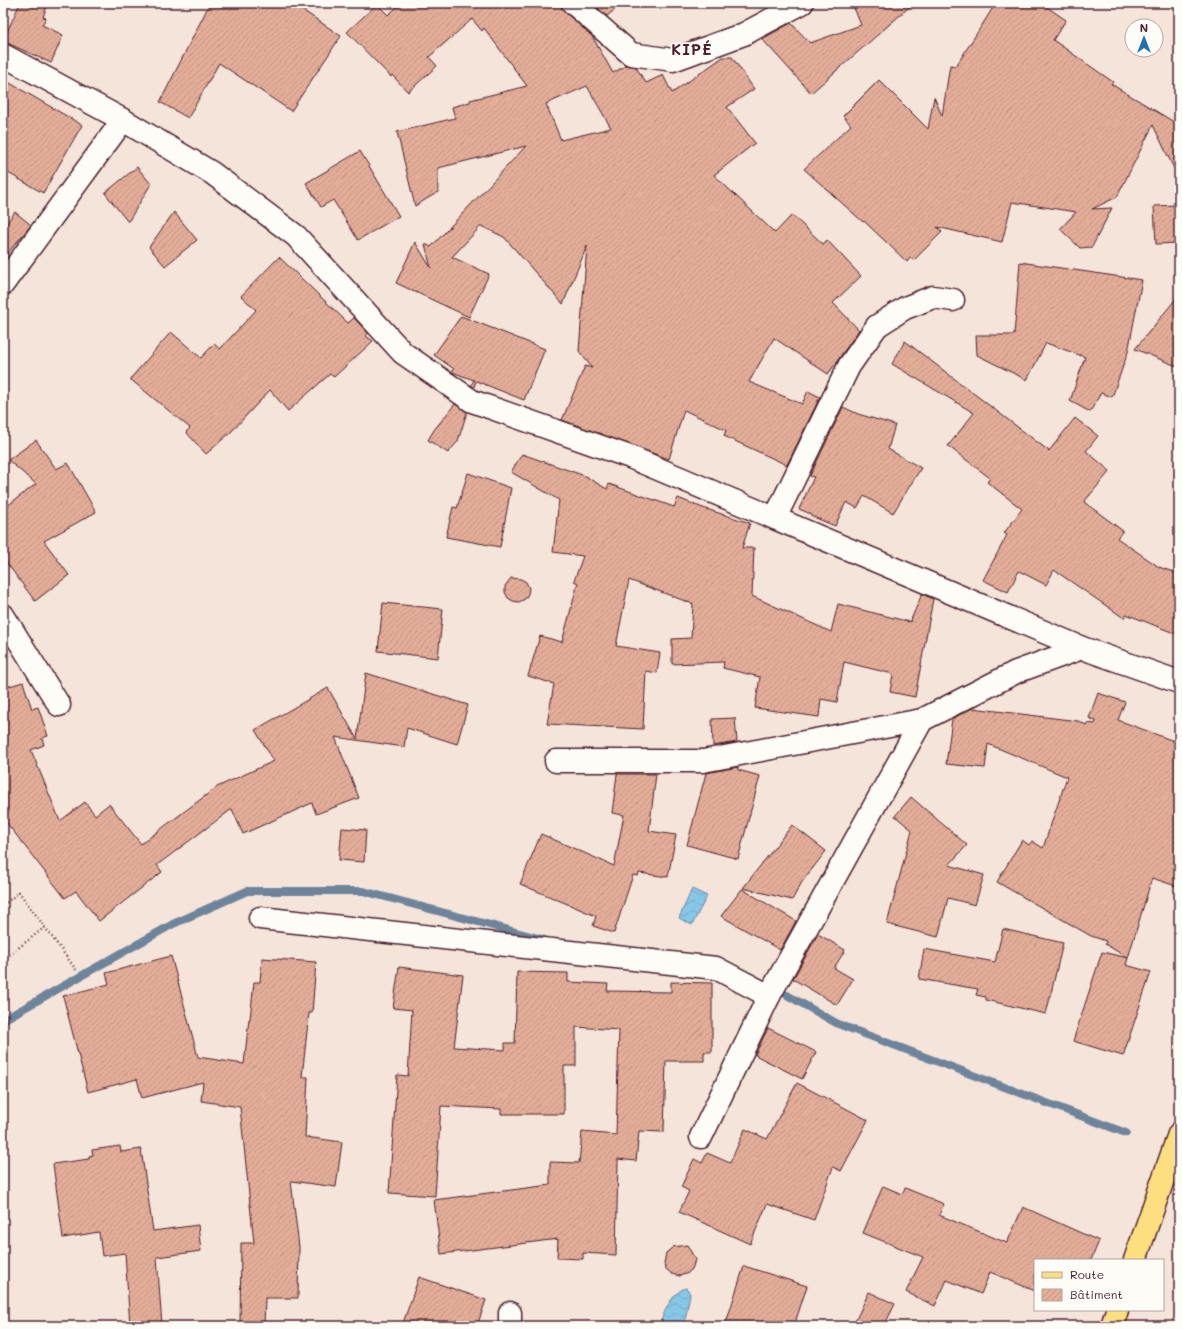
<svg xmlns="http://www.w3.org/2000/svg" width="1182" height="1329" font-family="Mali,sans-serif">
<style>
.water{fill:url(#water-waves);stroke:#6d849b}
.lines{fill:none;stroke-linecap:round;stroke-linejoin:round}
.stream{stroke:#6d849b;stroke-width:8}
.building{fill:url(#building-hatch);stroke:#4a1f2b;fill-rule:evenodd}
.minor-casing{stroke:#4a1f2b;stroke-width:25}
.primary-casing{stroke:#4a1f2b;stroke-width:25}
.path{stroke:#4a1f2b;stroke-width:2.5;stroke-dasharray:1 3;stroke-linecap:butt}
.minor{stroke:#fdfcf7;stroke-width:22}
.primary{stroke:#fddf80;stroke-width:22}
.labels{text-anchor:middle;stroke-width:3.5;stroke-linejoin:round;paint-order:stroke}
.district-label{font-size:15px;font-weight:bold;letter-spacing:1px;fill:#4a1f2b;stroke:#fdfcf7}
</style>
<defs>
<pattern id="water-waves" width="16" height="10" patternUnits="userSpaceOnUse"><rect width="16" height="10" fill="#85c7e6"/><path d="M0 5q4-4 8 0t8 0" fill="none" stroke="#74aac5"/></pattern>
<pattern id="building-hatch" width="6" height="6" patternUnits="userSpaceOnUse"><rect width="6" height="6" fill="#e3ad98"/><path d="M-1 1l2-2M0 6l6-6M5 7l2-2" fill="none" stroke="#c49483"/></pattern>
</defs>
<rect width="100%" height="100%" fill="#f5e4da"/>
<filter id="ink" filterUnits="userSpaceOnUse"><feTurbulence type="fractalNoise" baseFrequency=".025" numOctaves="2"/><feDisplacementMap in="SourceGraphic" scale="8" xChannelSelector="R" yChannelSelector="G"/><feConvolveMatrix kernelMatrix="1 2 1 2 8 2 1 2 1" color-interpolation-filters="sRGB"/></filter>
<g filter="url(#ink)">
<!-- water -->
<g class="water">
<polygon points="692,889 707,896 692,925 679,918"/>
<path d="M686 1288 688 1290 690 1294 684 1326H660C662 1314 673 1291 686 1288Z"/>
</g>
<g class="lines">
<!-- stream -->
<g class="stream">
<polyline points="787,995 838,1024 1126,1133"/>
<polyline points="3,1020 173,924 247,891 363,891 542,939"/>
</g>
</g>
<!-- building -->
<g class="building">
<polygon points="20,3 48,3 43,17 46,18 42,25 63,35 51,63 3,41"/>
<polygon points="210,3 292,3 341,36 291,111 219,63 188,118 160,102"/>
<path d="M402 3H561V7L565 12 592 36 613 73 627 65 636 67 646 83 663 75 672 93 723 57H732L754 89 727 107 755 143 714 175 775 233 792 215 823 244 827 240 861 276 833 303 859 330 828 374 774 338 749 382 802 404 808 391 820 397 787 465 724 436 726 430 684 410 669 459 562 420 585 366 592 368 579 351 587 246 563 304 504 237 481 226 452 257 489 274 469 317 396 283 415 242 431 268 425 244 431 247 526 146 438 168V192L415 206 397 132 455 118 452 107 470 102V100L527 86 484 28 482 31 472 19 429 57 437 66 408 92 392 75 391 77 347 32 377 4 388 15ZM587 86 611 128 561 140 546 104Z"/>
<polygon points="592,3 623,3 607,16"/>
<polygon points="852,3 914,3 811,93 762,39 791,23 810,43 861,25"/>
<polygon points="996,3 1041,3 1066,20 1053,40 1113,82 1111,84 1179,125 1179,179 1153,125 1117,197 1092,209 1112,208 1092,247 1080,248 1060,229 1076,212 1012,202 1002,242 937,227 942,232 914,260 910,258 907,262 864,221 863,222 804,169 851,125 843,116 879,80 928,129 934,97 942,116 950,65 956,66"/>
<polygon points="3,79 82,125 43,193 3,170"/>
<polygon points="360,151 399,216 358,240 333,200 321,207 306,183"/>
<polygon points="137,167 151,184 128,222 105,193"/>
<polygon points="1179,205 1179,243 1156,244 1154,206"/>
<polygon points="15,212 31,225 3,259 3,228"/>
<polygon points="174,212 197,240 165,266 149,247"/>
<polygon points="279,257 348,323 354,318 368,333 366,336 373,341 334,377 330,374 288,411 270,390 231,432 206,454 186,432 190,428 130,379 171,332 201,358 214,344 220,349 256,310 241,296"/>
<polygon points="1020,262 1142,280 1128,352 1112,397 1101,393 1090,412 1070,401 1085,357 1046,343 1027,380 977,355 976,335 1014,335"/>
<polygon points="1179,295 1179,367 1135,349"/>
<polygon points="461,316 545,349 524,400 476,381 474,387 471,385 474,380 452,372 454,369 434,355"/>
<polygon points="905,341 1049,451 1075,418 1098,436 1086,451 1110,471 1084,502 1123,531 1117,538 1159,567 1179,574 1179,635 1126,614 1124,618 1054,570 1046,585 1019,571 1008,592 983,580 1007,535 1004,533 1022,509 987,482 990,478 948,446 974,413 892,364"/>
<polygon points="455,404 467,412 458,441 448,453 428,440 434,430"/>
<polygon points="843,407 858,414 895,425 888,449 921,468 893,513 864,496 857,508 846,502 835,526 811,516 811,514 799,509 814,477 810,476"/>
<polygon points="36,440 56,469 68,463 96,512 44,541 69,575 35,601 3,558 3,509 36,484 8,460"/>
<polygon points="522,454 588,477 588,478 607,489 609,484 674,507 678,498 703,508 750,523 742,548 754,548 752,596 831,632 838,604 910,622 922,594 933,599 915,697 890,692 893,674 844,662 837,702 821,699 819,717 755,708 760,677 723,668 724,662 672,664 672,639 691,638 693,604 629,580 616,646 660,653 657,673 646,671 643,729 547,724 554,684 528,676 540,636 562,642 578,583 574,581 583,556 553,552 559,500 511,472"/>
<polygon points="468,473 511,488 500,547 446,537 453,507 457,508"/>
<polygon points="511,578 521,579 526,582 529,588 528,594 525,599 519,602 513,601 508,598 505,592 505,586"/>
<polygon points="383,603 443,609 438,658 378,651"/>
<polygon points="366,673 468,705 457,744 407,728 404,747 335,737 359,798 316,814 312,803 243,834 232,809 157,865 162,872 99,921 76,891 65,898 3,818 3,688 23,682 32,709 38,707 48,736 42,738 44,745 31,750 60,821 85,802 95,815 109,804 141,844 217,787 274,761 255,730 328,688 357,739"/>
<polygon points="1098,693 1125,702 1118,720 1179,743 1179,887 1152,878 1128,958 1105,944 1106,941 1091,936 997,882 1022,840 1029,845 1032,841 1043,848 1067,777 988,744 985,768 946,764 952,719 972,708 1078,721 1086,725 1087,723 1095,724 1096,721 1089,718"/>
<polygon points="735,718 737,742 713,746 712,719"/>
<polygon points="738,767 738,770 760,776 738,859 687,845 706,773"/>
<polygon points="617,774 656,774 649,831 676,835 668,877 639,873 638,876 633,875 614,933 593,926 596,916 520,884 541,834 614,866 624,815 612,813"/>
<polygon points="911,797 967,845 949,865 984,875 975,905 948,898 938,937 887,924 912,830 895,816"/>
<polygon points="792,825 826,851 802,882 792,900 743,888"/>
<polygon points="342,828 366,830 364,862 339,860"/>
<polygon points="742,889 796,921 780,950 721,916"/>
<polygon points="1003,929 1063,943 1046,1014 986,1000 986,997 976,995 978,989 919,979 924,949 995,962"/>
<polygon points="818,934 845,950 834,968 853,979 837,1005 793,979"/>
<polygon points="1102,952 1128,958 1126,965 1151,972 1123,1056 1073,1041"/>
<polygon points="171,956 198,1057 244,1064 249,1019 250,1019 254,982 260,982 262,958 316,962 312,1013 309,1013 302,1077 308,1077 305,1137 342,1142 336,1187 291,1181 299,1247 298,1298 265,1298 264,1326 240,1326 241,1243 254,1243 240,1107 201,1101 203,1082 142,1098 137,1079 88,1092 63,996 109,984 106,973"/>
<polygon points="399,967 463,975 454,1047 505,1050 505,1043 515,1043 517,972 568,973 568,982 608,984 607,991 671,992 671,982 712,983 712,1052 704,1052 704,1061 666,1061 664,1132 639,1131 636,1161 618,1159 616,1255 583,1253 583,1259 557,1258 558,1239 441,1254 434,1200 550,1185 550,1162 579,1163 582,1132 616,1135 619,1030 576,1027 576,1066 564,1066 564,1114 501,1114 501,1109 441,1106 435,1196 389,1193 397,1075 408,1076 412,1010 393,1008"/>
<polygon points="768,1028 816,1052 802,1079 755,1055"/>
<polygon points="797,1083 868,1120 841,1171 833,1167 814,1220 767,1204 750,1244 679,1212 689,1191 681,1187 694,1159 702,1163 707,1153 730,1163 745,1129 767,1139"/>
<polygon points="120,1146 121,1152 141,1149 153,1231 198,1225 201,1251 157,1257 162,1326 130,1326 125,1253 102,1256 99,1232 63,1238 53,1164 89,1159 89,1156 93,1155 92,1150"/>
<polygon points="883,1186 902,1194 905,1188 944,1204 939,1215 1007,1243 1023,1207 1099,1241 1091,1260 1035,1260 1035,1291 990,1272 981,1294 947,1280 935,1306 906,1292 923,1257 863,1233"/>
<polygon points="687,1245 695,1259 693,1267 688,1273 680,1276 672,1274 666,1269 664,1264 666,1253 673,1247"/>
<polygon points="744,1266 807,1286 794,1326 725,1326"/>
<polygon points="419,1277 486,1300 477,1326 402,1326"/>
<polygon points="869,1292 895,1304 884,1326 853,1326"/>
</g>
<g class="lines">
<defs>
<g id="minor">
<polyline points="573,3 631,54 673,60 744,34 802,3"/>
<polyline points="3,55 123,120 212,173 296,236 403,353 472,401 630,457 1082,648 1179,682"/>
<polyline points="3,284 123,120"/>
<polyline points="775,518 849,366 877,326 905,308 933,297 953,300"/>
<polyline points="3,615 59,705"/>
<polyline points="556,761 703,761 922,720 1016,672 1082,648"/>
<polyline points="260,918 716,968 769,996"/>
<polyline points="701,1137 769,996 922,720"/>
<polyline points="510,1313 510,1326"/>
</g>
<g id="primary">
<polyline points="1135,1260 1179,1134"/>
<polyline points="1112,1326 1117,1310"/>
</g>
</defs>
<!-- minor casing -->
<use href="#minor" class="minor-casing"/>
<!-- primary casing -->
<use href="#primary" class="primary-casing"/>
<!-- path -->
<g class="path">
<polyline points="3,905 19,892 77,971"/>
<polyline points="3,960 45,927"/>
</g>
<!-- minor -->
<use href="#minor" class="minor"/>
<!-- primary -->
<use href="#primary" class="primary"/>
</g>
</g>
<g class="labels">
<!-- district labels -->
<g class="district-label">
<text x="692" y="55">KIPÉ</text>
</g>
</g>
<!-- margin -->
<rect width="1182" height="1329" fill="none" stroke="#fdfcf7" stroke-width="16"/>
<rect x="8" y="8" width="1166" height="1313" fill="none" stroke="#4a1f2b" stroke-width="1.5" filter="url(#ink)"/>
<!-- legend -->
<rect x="1034" y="1259" width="130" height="52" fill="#fdfcf7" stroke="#b5a4a5"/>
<rect x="1042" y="1272" width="20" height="6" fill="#fddf80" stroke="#b5a4a5"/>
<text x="1070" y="1279" font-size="12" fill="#4a1f2b">Route</text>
<rect x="1042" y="1289" width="20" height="12" fill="url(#building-hatch)" stroke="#b5a4a5"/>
<text x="1070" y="1299" font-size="12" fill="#4a1f2b">Bâtiment</text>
<!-- north arrow -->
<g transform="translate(1144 38)"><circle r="19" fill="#fdfcf7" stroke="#b5a4a5"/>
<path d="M0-3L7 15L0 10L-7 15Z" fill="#1f6fb2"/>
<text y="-6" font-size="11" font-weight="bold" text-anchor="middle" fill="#4a1f2b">N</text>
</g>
</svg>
